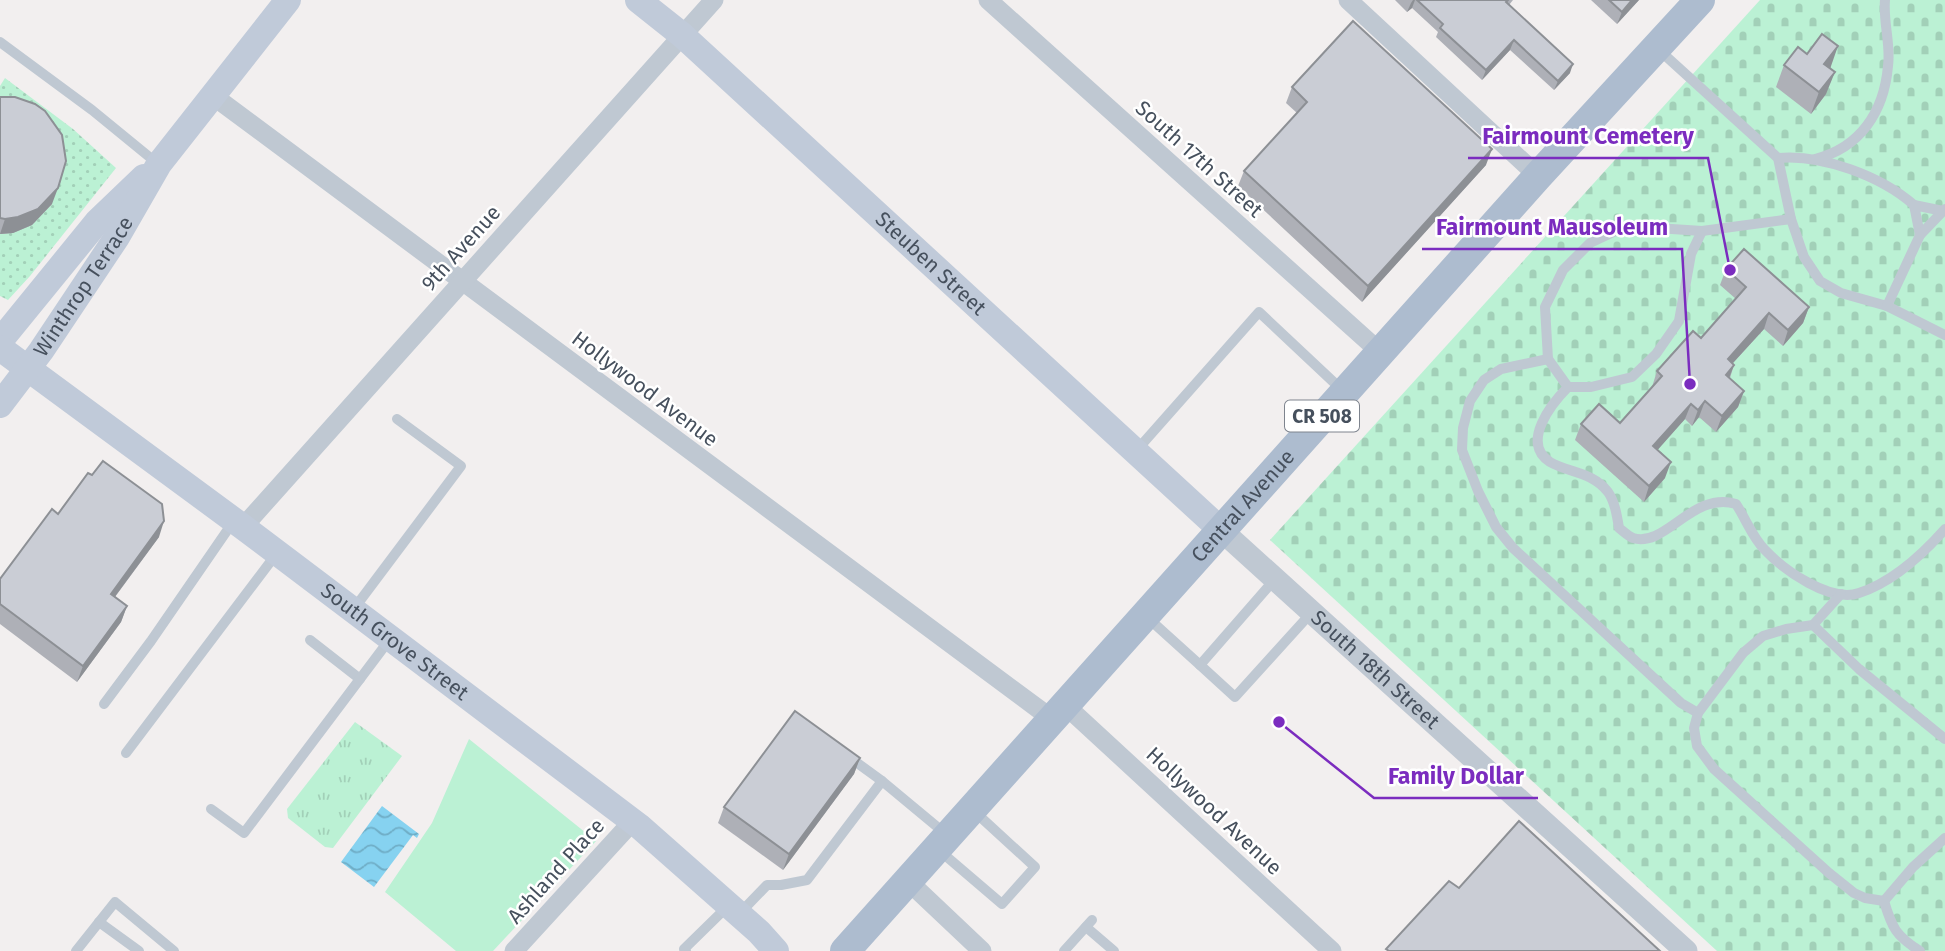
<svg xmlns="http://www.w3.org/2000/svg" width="1945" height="951" font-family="'Fira Sans',sans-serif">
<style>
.grass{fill:url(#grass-dots)}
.cemetery{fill:url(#cemetery-stones)}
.park{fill:url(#park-tufts)}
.pitch{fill:#bbf1d4}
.water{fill:url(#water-waves)}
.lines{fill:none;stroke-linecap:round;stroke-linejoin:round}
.service{stroke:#bfc8d2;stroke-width:10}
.minor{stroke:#bfc8d2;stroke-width:19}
.tertiary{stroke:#bfc8d2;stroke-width:23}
.secondary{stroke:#c0cad9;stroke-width:26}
.primary{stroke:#adbccf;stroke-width:30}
.wall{fill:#aeb0b7}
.shaded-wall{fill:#8d9095}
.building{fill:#cacdd5;stroke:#8d9095;stroke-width:2}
.labels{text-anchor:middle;stroke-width:5;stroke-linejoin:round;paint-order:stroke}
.shield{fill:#fff;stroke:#7e848e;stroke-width:2}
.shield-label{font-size:19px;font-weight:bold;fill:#46505d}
.street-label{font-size:21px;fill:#46505d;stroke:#fff}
.leader{fill:none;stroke:#7b2cbf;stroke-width:2.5}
.callout-dot{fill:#7b2cbf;stroke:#fff;stroke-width:2.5}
.callout-label{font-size:23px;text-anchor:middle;font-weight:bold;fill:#7b2cbf;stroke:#fff;stroke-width:5;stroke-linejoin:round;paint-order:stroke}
</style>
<defs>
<pattern id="grass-dots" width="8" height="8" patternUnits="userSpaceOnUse" patternTransform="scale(1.75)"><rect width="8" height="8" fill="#bbf1d4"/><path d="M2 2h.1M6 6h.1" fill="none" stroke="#a2d0b8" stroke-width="1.8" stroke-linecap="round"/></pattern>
<pattern id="cemetery-stones" width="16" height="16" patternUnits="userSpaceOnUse" patternTransform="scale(1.75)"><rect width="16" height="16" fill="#bbf1d4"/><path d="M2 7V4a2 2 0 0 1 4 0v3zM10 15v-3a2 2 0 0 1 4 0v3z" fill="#a2d0b8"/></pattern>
<pattern id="park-tufts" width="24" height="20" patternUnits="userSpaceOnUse" patternTransform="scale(1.75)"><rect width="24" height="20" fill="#bbf1d4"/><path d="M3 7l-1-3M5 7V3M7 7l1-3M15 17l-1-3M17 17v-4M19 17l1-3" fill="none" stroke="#a2d0b8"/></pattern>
<pattern id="water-waves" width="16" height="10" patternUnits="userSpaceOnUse" patternTransform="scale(1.75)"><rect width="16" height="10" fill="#86d2f0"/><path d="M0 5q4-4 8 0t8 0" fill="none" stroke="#6fadc6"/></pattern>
</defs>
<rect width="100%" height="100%" fill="#f2efef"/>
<!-- grass -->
<path class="grass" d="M5 78 73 129 116 168 30 276 8 300 0 296V234C24 232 36 221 52 204L0 113V86Z"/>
<!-- cemetery -->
<polygon class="cemetery" points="1760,0 1945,0 1945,951 1717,951 1270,540"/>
<!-- park -->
<polygon class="park" points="355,722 402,756 333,848 325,847 288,818 287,809"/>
<!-- pitch -->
<polygon class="pitch" points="469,739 596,841 493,951 456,951 385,892 432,823"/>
<!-- water -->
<polygon class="water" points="382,806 419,834 417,838 413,835 374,887 341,862"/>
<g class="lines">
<!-- service -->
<g class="service">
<polyline points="0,42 92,110 158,164"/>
<polyline points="1658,49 1778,158 1791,219 1804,257 1820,281 1841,293 1887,306 1945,335"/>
<path d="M1778 158C1822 154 1881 176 1914 205"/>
<path d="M1815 159C1860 148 1884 112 1888 66 1891 45 1883 22 1885 0"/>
<path d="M1702 231 1691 254 1679 321 1656 354 1632 377 1591 387H1568C1552 403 1520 443 1550 462 1569 473 1593 472 1608 492 1615 502 1617 516 1619 528 1623 531 1628 536 1633 538 1666 548 1692 491 1736 504 1746 519 1752 537 1765 550 1784 570 1830 603 1859 593 1893 582 1922 555 1945 529"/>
<polyline points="1920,235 1914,205 1943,211"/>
<polyline points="1887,306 1920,235 1945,209"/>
<polyline points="1548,359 1501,369 1484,380 1470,401 1463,428 1462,450 1478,491 1496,527 1513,548 1681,703 1698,713"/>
<polyline points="1568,387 1548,359 1545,307 1563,270 1590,243 1626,226 1702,231 1791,219"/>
<polyline points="1136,451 1259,312 1342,390"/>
<polyline points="1841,594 1813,625 1786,629 1763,636 1743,653 1698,713 1694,728 1697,746 1714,769 1829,873 1854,893 1865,898 1884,901"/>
<polyline points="353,610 461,466 397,419"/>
<polyline points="1148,618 1200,665 1275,579"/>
<polyline points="1813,625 1859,669 1945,739"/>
<polyline points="310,640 360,679"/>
<polyline points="1200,665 1235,697 1312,612"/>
<polyline points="104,704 151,641 233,522"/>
<polyline points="126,753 277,553"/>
<polyline points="849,757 882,781"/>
<polyline points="211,809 244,833 390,639"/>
<polyline points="940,851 1002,904 1035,867 975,812"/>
<polyline points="1884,901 1913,867 1945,838"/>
<path d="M1884 901C1892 928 1896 936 1920 951"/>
<polyline points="739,914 767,885 781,885 807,880 882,781 947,835"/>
<polyline points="99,922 139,951"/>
<polyline points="1086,927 1114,951"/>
<polyline points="76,951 115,902 174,951"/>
<polyline points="686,951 684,949 728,906"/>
<polyline points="1064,951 1092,920"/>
</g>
<!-- minor -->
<g class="minor">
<polyline points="988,0 1380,352"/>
<polyline points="1348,0 1538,176"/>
<polyline points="212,95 1052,719"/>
<polyline points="243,527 714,0"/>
<polyline points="1065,705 1332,951"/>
<polyline points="908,881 982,951"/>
<polyline points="514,951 632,822"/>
</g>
<!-- tertiary -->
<path class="tertiary" id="s1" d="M1221 530 1686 951"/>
<!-- secondary -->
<g class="secondary">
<path id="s2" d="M638 0 682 35 1221 530"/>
<polyline points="0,341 97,222 144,177"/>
<path id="s3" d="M0 348 243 527 639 826 759 932 776 951"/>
<path id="s4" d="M0 405 41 351 117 237 159 164 288 0"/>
</g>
<!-- primary -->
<path class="primary" id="s5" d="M845 951 1538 176 1700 0"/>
</g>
<!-- wall -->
<g class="wall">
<polygon points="1395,0 1513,0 1509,5 1570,73 1554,90 1510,50 1482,80 1436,37 1438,32 1412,8 1407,12"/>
<polygon points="1591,0 1639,0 1617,24"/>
<polygon points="1807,54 1830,68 1826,94 1811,114 1776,87 1784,65"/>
<polygon points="1292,87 1486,165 1362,302 1238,186 1244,171 1297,113 1286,103"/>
<polygon points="0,97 52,204 32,225 13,233 0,234"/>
<polygon points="1726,269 1809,307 1803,323 1783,346 1764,329 1732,364 1734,365 1730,378 1744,391 1738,407 1716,432 1699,417 1692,426 1685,419 1657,450 1665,478 1644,502 1575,440 1581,424 1620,423 1652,387 1657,371 1701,338 1736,299 1720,285"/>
<polygon points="58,514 159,537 115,597 127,606 121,622 77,682 0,624 0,579"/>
<polygon points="860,758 854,774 783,870 718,823 724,807"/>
</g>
<!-- shaded-wall -->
<g class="shaded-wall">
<polygon points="1413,0 1415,0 1412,8 1407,12 1411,3"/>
<polygon points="1632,0 1639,0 1617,24 1622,12"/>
<polygon points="1514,40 1510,50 1482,80 1486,70"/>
<polygon points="1838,46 1830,69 1824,64"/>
<polygon points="1573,64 1570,73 1554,90 1558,81"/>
<polygon points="1835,72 1826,94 1811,114 1819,92"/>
<polygon points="1492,149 1486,165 1362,302 1368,286"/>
<polygon points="58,188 52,204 32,225 13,233 0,234 5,219"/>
<polygon points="1809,307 1803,323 1783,346 1788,330"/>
<polygon points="1769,313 1764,329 1722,375 1728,359"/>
<polygon points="1734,365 1728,381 1726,375"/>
<polygon points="1744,391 1738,407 1716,432 1722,416"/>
<polygon points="1705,401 1699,417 1692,426 1698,410"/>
<polygon points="1691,404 1685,419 1647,462 1653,446"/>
<polygon points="1671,462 1665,478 1644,502 1649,486"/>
<polygon points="164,521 159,537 105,610 111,594"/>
<polygon points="127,606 121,622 77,682 83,666"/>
<polygon points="860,758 854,774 783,870 789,854"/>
</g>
<!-- building -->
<g class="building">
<polygon points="1417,0 1508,0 1506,2 1573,64 1558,81 1514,40 1486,70 1440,28 1443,24"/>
<polygon points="1609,0 1632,0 1622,12"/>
<polygon points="1353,21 1492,149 1368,286 1244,171 1307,102 1292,87"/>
<polygon points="1822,34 1838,46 1824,64 1835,72 1819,92 1784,65 1798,47 1807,54"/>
<polygon points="0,97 15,97 35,104 45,111 62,135 66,161 58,188 38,209 18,217 5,219 0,218"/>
<polygon points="1744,249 1809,307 1788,330 1769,313 1728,359 1734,365 1726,375 1744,391 1722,416 1705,401 1698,410 1691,404 1653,446 1671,462 1649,486 1581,424 1599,404 1620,423 1662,376 1657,371 1693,331 1701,338 1746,287 1726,269"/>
<polygon points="103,461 162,504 164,521 111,594 127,606 83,666 0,604 0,579 52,509 58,514 88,473 92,475"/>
<polygon points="795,711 860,758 789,854 724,807"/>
<polygon points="1519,821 1660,951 1389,951 1386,949 1449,881 1459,888"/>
</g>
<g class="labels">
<!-- shield labels -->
<rect class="shield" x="1285" y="400.5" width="74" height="31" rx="5"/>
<g class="shield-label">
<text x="1322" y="423">CR 508</text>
</g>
<!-- street labels -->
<g class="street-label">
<text transform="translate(1199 159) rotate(42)" y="7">South 17th Street</text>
<text transform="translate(461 248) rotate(-48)" y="7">9th Avenue</text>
<text dy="7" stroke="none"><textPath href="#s2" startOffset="394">Steuben Street</textPath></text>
<text dy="7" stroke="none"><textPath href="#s4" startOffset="145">Winthrop Terrace</textPath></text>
<text transform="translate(645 389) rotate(37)" y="7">Hollywood Avenue</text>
<text dy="7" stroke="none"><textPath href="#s5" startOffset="597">Central Avenue</textPath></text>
<text dy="7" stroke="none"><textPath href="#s3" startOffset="492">South Grove Street</textPath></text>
<text dy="7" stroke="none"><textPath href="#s1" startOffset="208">South 18th Street</textPath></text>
<text transform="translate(1214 811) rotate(43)" y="7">Hollywood Avenue</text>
<text transform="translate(556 871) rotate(-48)" y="7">Ashland Place</text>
</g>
</g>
<!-- callouts -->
<path class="leader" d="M1730 270L1708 158H1468M1690 384L1682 249H1422M1279 722L1374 798H1538"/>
<g class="callout-dot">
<circle cx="1730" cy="270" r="7"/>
<circle cx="1690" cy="384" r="7"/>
<circle cx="1279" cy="722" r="7"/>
</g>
<g class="callout-label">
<text x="1588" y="144">Fairmount Cemetery</text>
<text x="1552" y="235">Fairmount Mausoleum</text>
<text x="1456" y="784">Family Dollar</text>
</g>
</svg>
